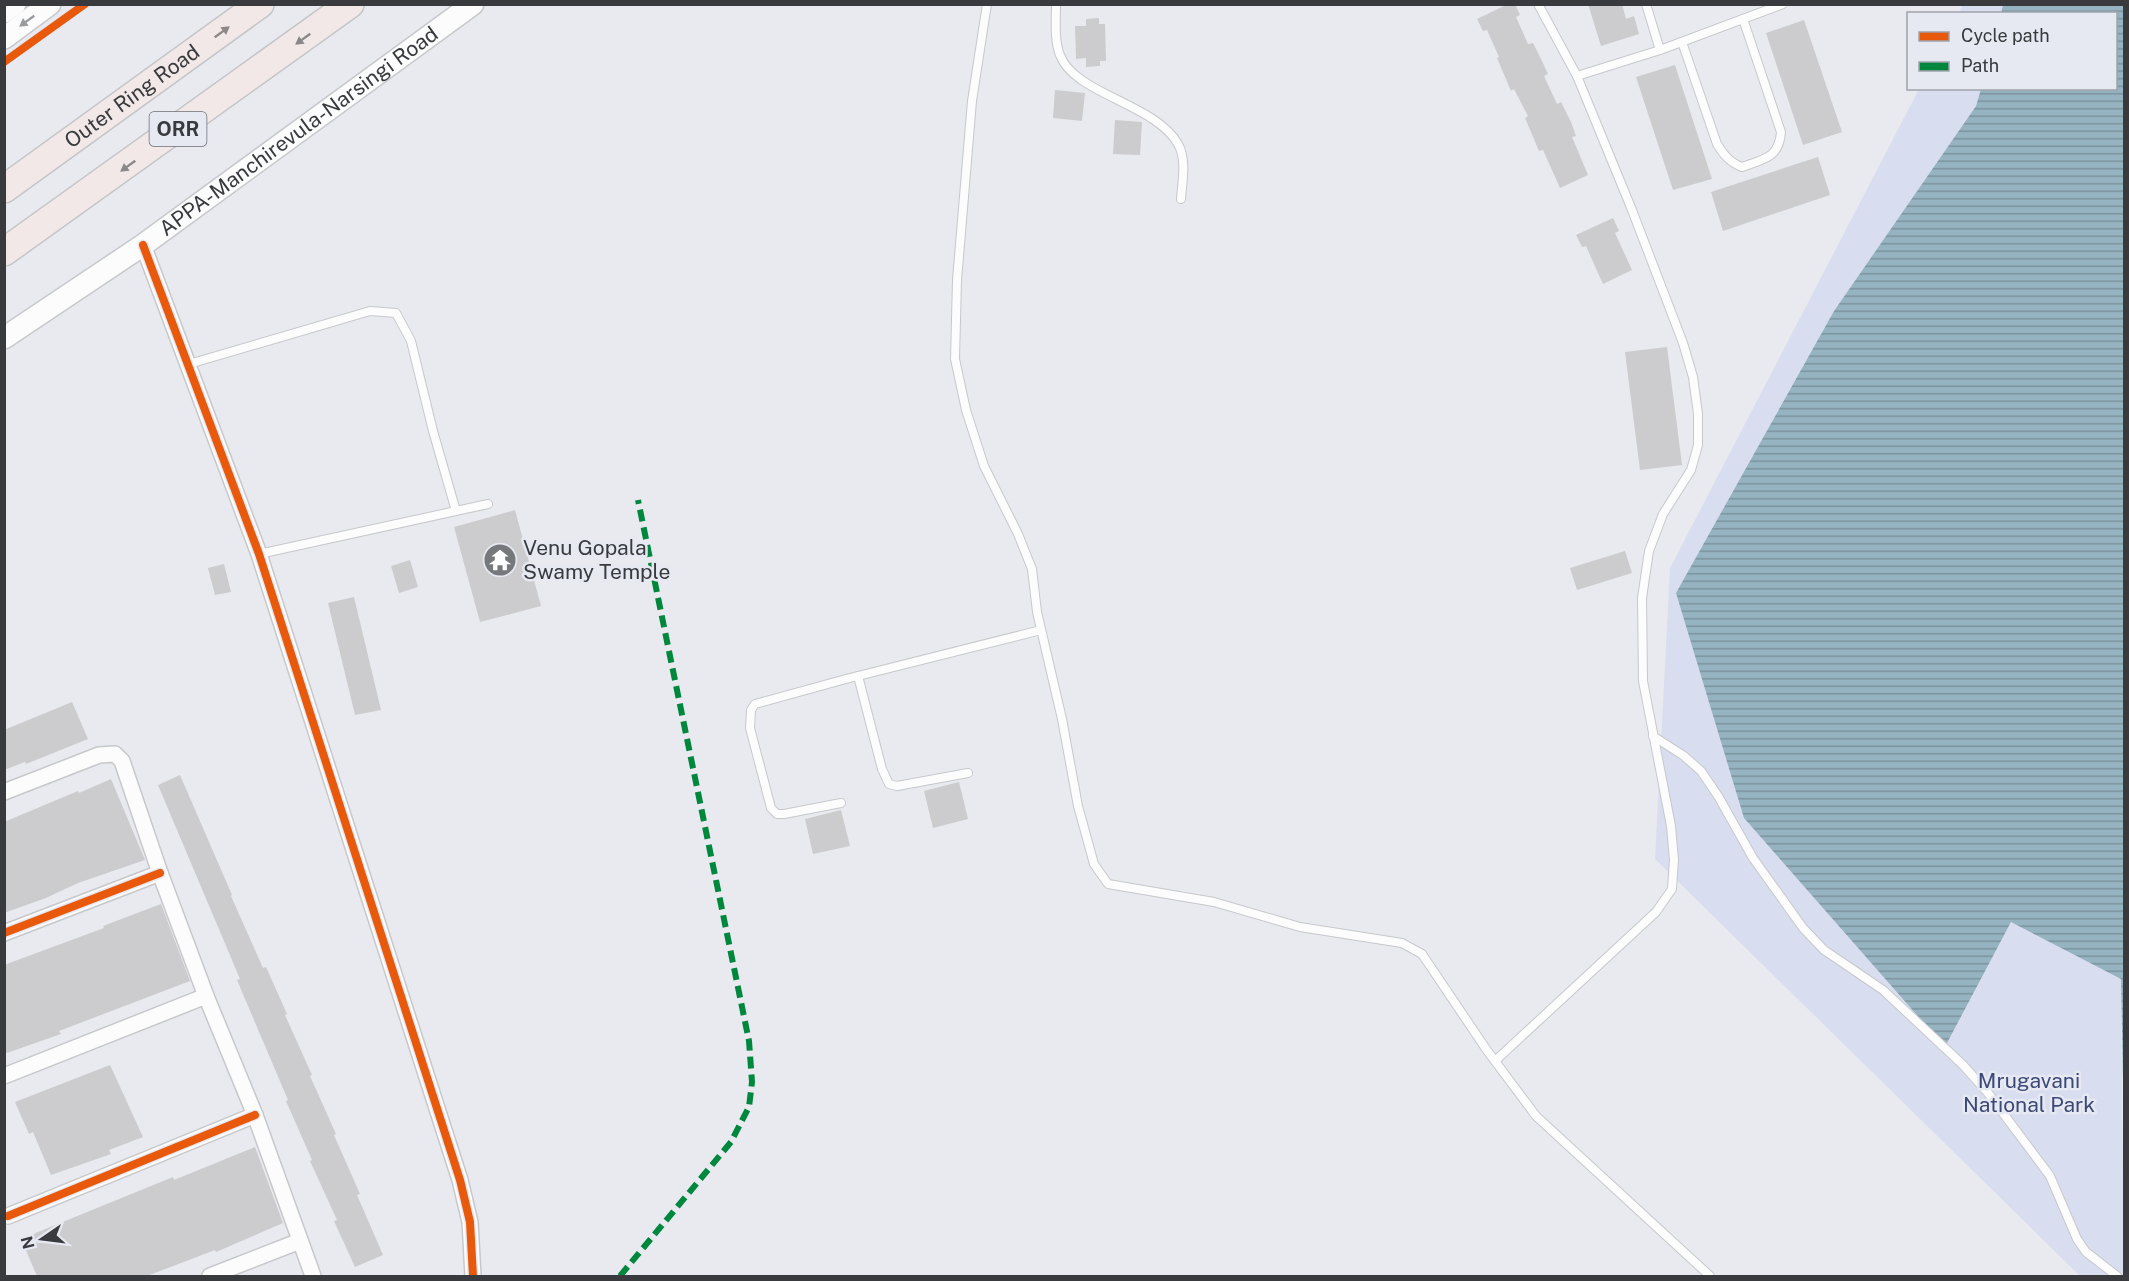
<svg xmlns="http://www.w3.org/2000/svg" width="2129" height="1281" font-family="'Public Sans',sans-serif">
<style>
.green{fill:#d8def0}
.water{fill:url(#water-rules)}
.building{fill:#cccbcd}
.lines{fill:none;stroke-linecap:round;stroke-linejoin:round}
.lane-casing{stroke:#c7c8cb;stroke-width:10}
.street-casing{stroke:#c7c8cb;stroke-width:18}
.secondary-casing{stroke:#c7c8cb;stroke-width:24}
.highway-casing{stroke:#c4c5c7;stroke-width:30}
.lane{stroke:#fcfcfd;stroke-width:8}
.street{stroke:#fcfcfd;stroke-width:15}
.secondary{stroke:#fcfcfd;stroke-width:21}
.highway{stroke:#f2e8e8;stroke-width:27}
.quiet{stroke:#00873e;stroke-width:6;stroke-dasharray:12 6;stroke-linecap:butt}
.cycleway-casing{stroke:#e6e9f2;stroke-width:11}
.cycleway{stroke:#e8590c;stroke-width:8}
.oneway{fill:#9a9b9d}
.oneway2{fill:#8c888a}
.labels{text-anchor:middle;stroke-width:5;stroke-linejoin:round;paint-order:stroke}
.shield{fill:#e6e9f2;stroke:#6c6e73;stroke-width:1.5}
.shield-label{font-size:20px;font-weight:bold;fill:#383a3d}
.street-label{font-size:21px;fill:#383a3d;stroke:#e6e9f2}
.poi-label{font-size:21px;fill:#383a3d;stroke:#e6e9f2;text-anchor:start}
.park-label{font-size:21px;fill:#3b4878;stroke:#e6e9f2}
</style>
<defs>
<pattern id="water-rules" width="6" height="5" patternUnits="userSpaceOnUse" patternTransform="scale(1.5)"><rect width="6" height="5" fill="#96b3c1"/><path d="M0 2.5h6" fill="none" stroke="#7b939e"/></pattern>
</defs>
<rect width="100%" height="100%" fill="#e9eaef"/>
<!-- green -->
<g class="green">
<polygon points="1963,5 2003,5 2001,13 1958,14"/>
<polygon points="1919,89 1981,89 1976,106 1834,311 1676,593 1946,1046 2011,922 2121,979 2124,1276 2080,1276 1655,859 1670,568"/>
</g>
<!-- water -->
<polygon class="water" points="2003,5 2124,5 2124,1136 2121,979 2011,922 1945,1047 1744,818 1676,593 1834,311 1976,106 1981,89 2116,88 2116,14 2001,13"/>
<!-- building -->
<g class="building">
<polygon points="1508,4 1515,4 1520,15 1516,17 1528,44 1533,43 1542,61 1548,74 1544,76 1557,104 1561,102 1571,122 1576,136 1572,137 1588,175 1560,188 1543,150 1539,151 1525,118 1528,116 1514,89 1511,91 1497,58 1499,57 1487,30 1483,31 1477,19"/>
<polygon points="1588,4 1622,4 1626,19 1634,16 1639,34 1601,46"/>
<polygon points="1099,18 1099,24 1105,24 1106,61 1100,61 1100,66 1086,67 1086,58 1076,59 1075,26 1086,26 1086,19"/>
<polygon points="1804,20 1842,132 1803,145 1766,33"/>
<polygon points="1675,65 1712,179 1673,190 1636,77"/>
<polygon points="1055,90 1085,93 1082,121 1053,118"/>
<polygon points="1115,120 1142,122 1140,155 1113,154"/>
<polygon points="1818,157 1830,195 1723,231 1711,192"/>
<polygon points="1613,218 1619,231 1615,233 1632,270 1603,284 1586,246 1582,247 1576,235"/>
<polygon points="1667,347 1682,465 1640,470 1625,352"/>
<polygon points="515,510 541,606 480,622 454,527"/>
<polygon points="1625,551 1632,573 1577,590 1570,568"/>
<polygon points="410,560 418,587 399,593 391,566"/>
<polygon points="224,564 231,592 215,595 208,568"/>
<polygon points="354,597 381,710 355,715 328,603"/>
<polygon points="72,702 88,739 26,764 25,762 4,770 4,730"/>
<polygon points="180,775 232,895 231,896 263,968 266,967 287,1014 285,1015 312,1075 310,1076 336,1134 334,1135 360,1194 357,1195 383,1255 355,1267 334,1221 337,1220 310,1161 312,1160 286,1101 288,1100 237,980 240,979 158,785"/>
<polygon points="111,779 145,860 78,883 46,898 4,913 4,822 78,791 79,793"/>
<polygon points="959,782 968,819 933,828 924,791"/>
<polygon points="841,810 850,846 813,854 805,819"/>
<polygon points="161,904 190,981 59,1031 61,1034 4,1054 4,965 104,928 103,926"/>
<polygon points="110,1065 143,1137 109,1150 111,1154 51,1175 33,1132 29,1134 15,1102"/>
<polygon points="255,1147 283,1223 216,1252 215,1250 147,1276 37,1276 21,1239 173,1177 174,1180"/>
</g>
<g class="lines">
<defs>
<g id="lane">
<polyline points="987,4 972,101 957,280 955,359 966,410 984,466 1018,534 1032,569 1037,612 1062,719 1078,806 1094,864 1108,884 1214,902 1300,927 1402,943 1422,954 1486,1049 1536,1116 1710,1276"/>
<path d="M1056 4C1056 20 1054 40 1060 55 1074 94 1156 104 1178 144 1187 159 1182 183 1181 199"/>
<polyline points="1646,4 1660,50"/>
<path d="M1682 42 1717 144C1724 155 1729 162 1742 167 1764 159 1779 158 1781 132L1743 19"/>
<polyline points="1577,76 1660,50 1783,4"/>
<polyline points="189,364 370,311 396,313 411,341 433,431 456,511"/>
<polyline points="259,554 488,504"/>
<polyline points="858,676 882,769 889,784 897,786 968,773"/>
<polyline points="1653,736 1684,756 1701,771 1718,796 1753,858 1803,928 1824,950 1883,990 1963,1065 1988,1093 2050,1176 2077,1239 2086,1252 2117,1276"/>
<polyline points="841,803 784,814 777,814 771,808 750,728 751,710 755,704 846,679 1041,630"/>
<polyline points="1495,1061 1656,912 1672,889 1674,860 1671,826 1643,681 1642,598 1649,551 1663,514 1691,470 1698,445 1698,414 1693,377 1683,343 1632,210 1577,76 1538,4"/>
</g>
<g id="street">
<polyline points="143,245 259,554 460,1180 470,1222 473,1276"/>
<polyline points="4,792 99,755 115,754 122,761 160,873 206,996 255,1115 313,1276"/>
<polyline points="4,933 160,873"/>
<polyline points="4,1076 206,996"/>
<polyline points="8,1216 255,1115"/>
<polyline points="210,1276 300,1241"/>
</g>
<g id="secondary">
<polyline points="4,12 15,4"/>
<polyline points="4,38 50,4"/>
<path id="s1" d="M4 338 143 245 473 4"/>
</g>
<g id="highway">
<path id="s2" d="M4 189 260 4"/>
<polyline points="4,252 350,4"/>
</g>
</defs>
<!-- lane casing -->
<use href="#lane" class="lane-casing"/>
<!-- street casing -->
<use href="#street" class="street-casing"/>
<!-- secondary casing -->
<use href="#secondary" class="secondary-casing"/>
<!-- highway casing -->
<use href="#highway" class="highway-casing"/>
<!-- lane -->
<use href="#lane" class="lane"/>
<!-- street -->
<use href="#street" class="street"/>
<!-- secondary -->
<use href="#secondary" class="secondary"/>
<!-- highway -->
<use href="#highway" class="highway"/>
<!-- quiet -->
<polyline class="quiet" points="620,1276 731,1142 749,1107 752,1082 749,1041 638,500"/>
<defs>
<g id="cycleway">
<polyline points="4,62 85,4"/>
<polyline points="143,245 259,554 460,1180 470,1222 473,1276"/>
<polyline points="4,933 160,873"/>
<polyline points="8,1216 255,1115"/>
</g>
</defs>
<!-- cycleway casing -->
<use href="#cycleway" class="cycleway-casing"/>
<!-- cycleway -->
<use href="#cycleway" class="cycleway"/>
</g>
<!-- one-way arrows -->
<defs><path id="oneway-solid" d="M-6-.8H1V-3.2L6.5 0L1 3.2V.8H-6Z" transform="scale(1.5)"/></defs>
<use class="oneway" href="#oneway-solid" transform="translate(27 21) rotate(144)"/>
<g class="oneway2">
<use href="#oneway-solid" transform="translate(222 32) rotate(-36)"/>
<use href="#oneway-solid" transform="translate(303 39) rotate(144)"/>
<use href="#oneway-solid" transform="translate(128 166) rotate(144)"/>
</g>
<!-- icons -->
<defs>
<symbol id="temple-disc" viewBox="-11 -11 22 22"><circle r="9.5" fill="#76787b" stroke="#e6e9f2"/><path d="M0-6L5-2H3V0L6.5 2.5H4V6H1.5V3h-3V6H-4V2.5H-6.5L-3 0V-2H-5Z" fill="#fff"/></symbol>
</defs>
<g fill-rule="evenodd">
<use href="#temple-disc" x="481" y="541" width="38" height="38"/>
</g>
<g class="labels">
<!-- shield labels -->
<rect class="shield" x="149.5" y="112" width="57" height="34" rx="4.5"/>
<g class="shield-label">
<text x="178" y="136">ORR</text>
</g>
<!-- street labels -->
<g class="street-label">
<text dy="7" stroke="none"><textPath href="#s2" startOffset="158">Outer Ring Road</textPath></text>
<text dy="7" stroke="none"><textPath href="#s1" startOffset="360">APPA-Manchirevula-Narsingi Road</textPath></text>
</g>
<!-- poi labels -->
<g class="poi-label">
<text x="523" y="555">Venu Gopala<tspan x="523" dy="24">Swamy Temple</tspan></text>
</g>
<!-- park labels -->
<g class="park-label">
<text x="2029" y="1088">Mrugavani<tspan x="2029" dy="24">National Park</tspan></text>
</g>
</g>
<!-- border -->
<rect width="2129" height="1281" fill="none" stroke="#383a3d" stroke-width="12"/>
<!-- legend -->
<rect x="1907" y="12" width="210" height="78" fill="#e6e9f2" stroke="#a0a3aa" stroke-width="1.5"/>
<rect x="1919" y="32" width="30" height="9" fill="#e8590c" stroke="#a0a3aa" stroke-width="1.5"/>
<text x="1961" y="42" font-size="18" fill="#383a3d">Cycle path</text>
<rect x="1919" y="62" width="30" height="9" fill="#00873e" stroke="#a0a3aa" stroke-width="1.5"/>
<text x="1961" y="72" font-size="18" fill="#383a3d">Path</text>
<!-- north arrow -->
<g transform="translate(42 1239) rotate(256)" stroke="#e6e9f2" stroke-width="4.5" paint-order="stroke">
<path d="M0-4.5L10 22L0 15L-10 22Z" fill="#383a3d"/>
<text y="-9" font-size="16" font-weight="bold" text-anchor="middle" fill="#383a3d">N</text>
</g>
</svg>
